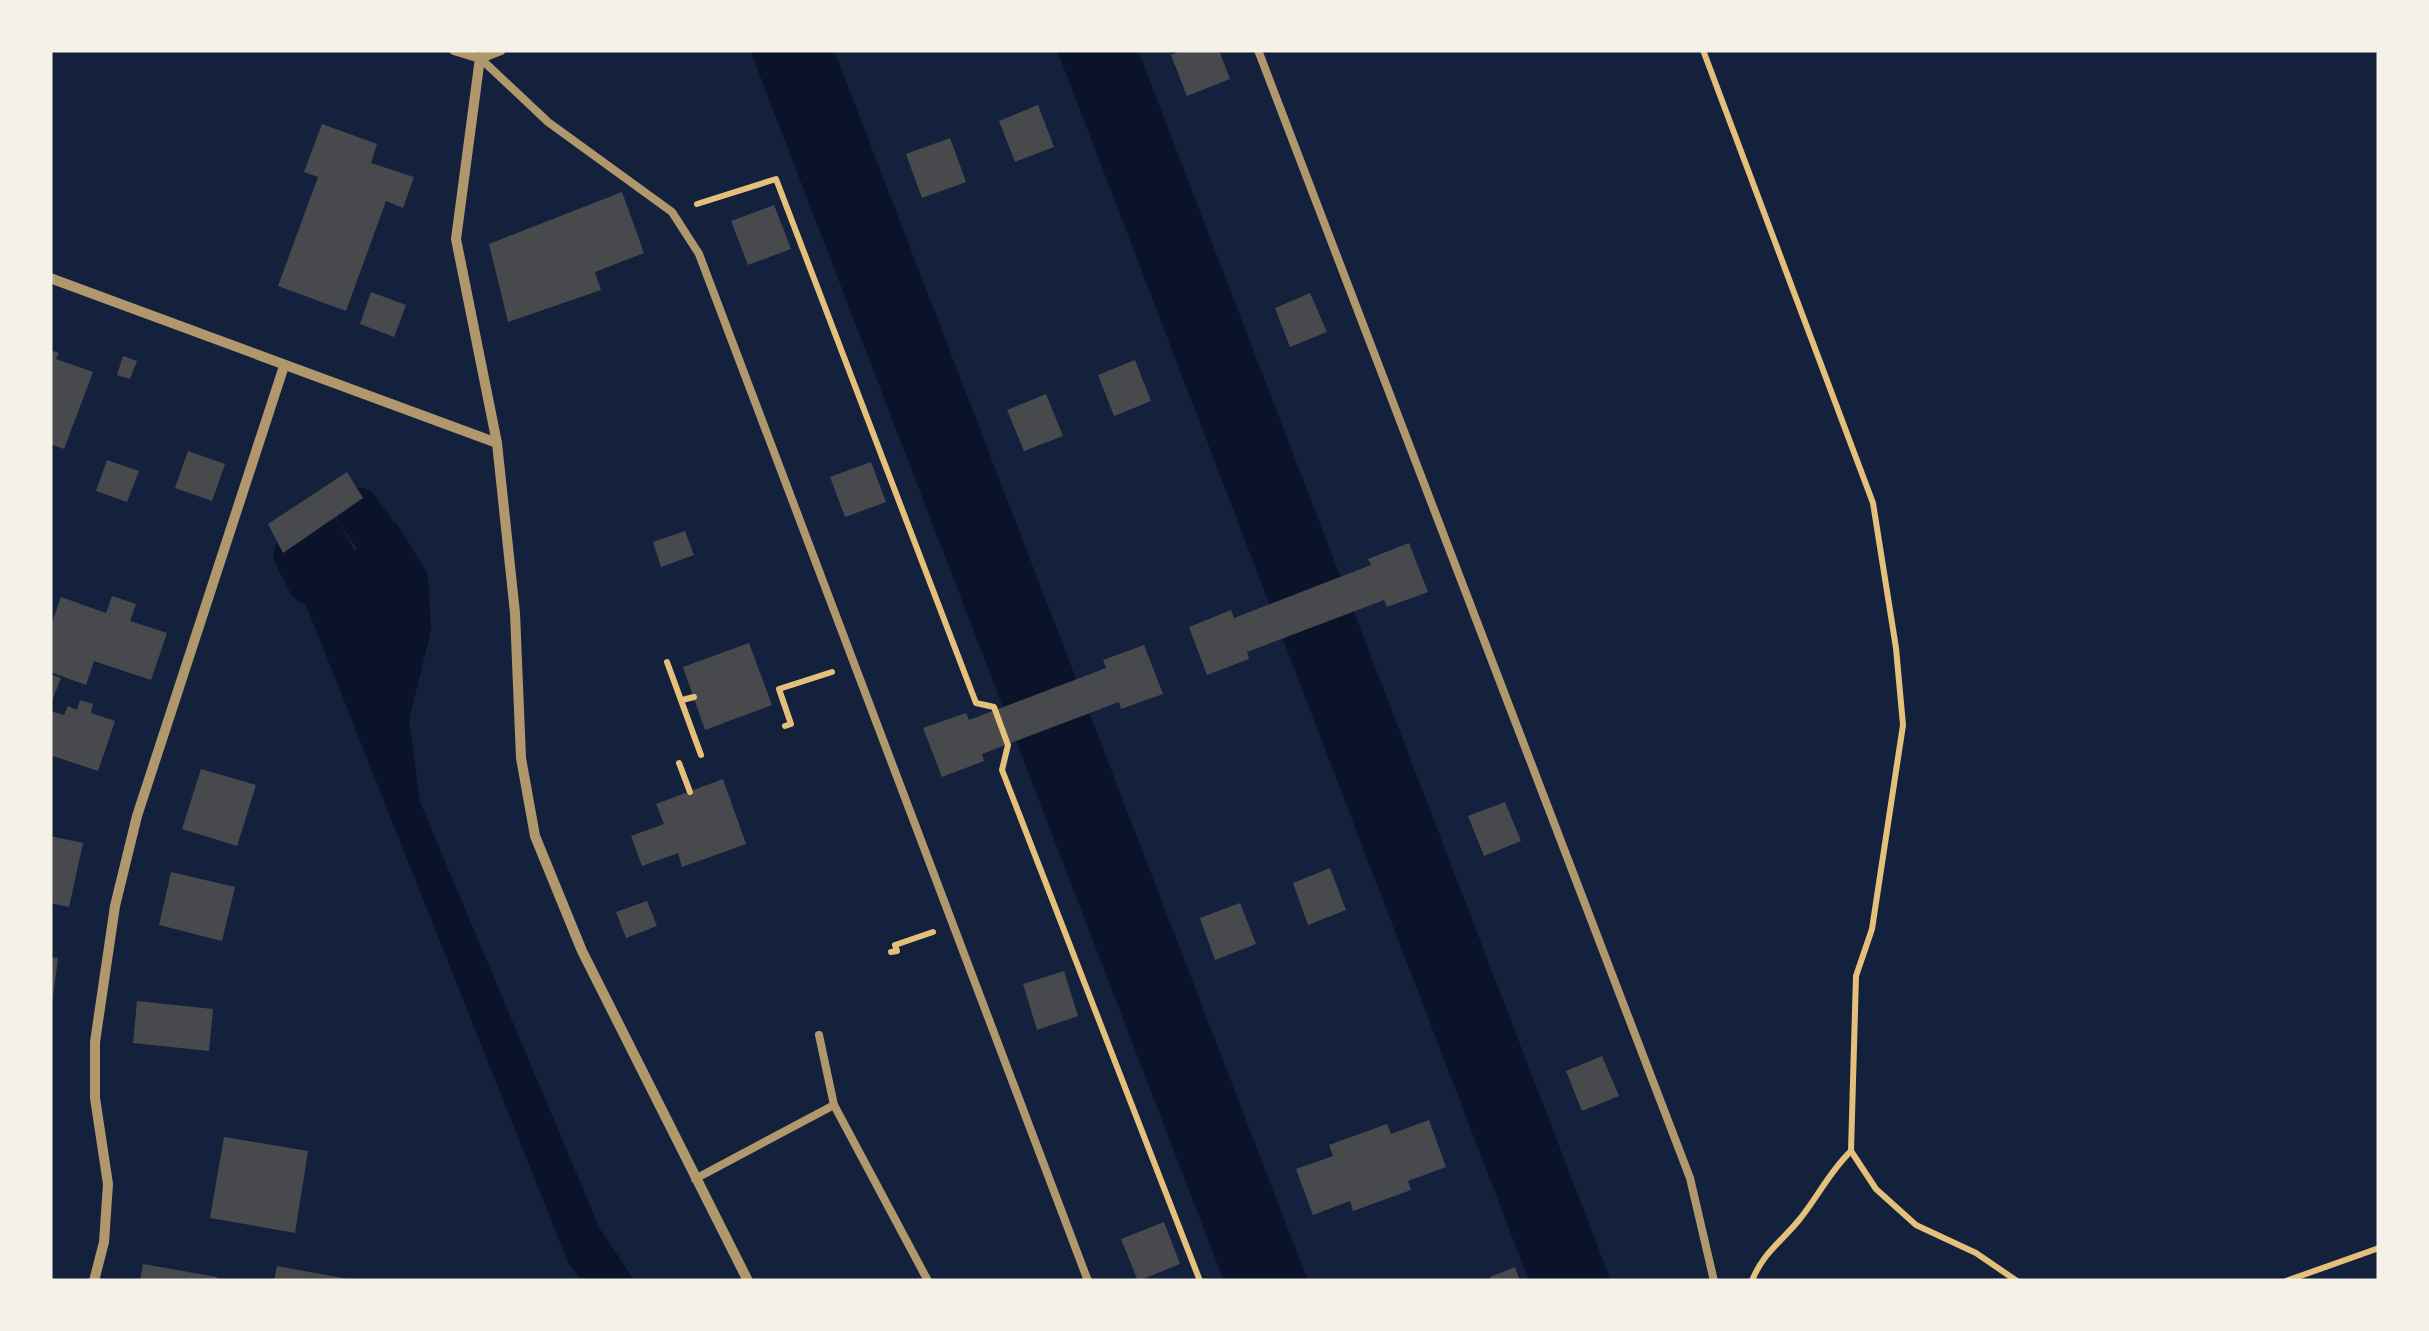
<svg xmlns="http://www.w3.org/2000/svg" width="2429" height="1331" font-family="'Source Sans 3',sans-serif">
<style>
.water{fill:#0b132b}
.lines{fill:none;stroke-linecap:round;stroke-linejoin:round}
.canal{stroke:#0b132b;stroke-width:45}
.building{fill:#48494c}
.path{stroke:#e5c07b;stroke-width:6}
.service{stroke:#b1986c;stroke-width:8}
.minor{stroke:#b1986c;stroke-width:10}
</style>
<rect width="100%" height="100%" fill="#14213d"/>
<!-- water -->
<g class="water">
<polygon points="750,50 834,50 1308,1281 1224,1281"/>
<polygon points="1057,50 1138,50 1611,1281 1529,1281"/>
<polygon points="395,521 428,574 431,630 409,720 420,802 600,1229 635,1281 582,1281 568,1263 300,590"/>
</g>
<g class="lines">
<!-- canal -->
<g class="canal">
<polyline points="358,510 375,535"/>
<polyline points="320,535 365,616"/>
<polyline points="296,555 310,582"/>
</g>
</g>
<!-- building -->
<g class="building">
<polygon points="1183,50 1219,50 1230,79 1187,96 1171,55"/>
<polygon points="1038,105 1054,147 1015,162 999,121"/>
<polygon points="322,124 377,144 371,163 414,177 403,208 386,201 346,311 278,286 318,177 304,172"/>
<polygon points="950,138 966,182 922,198 906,154"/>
<polygon points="622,192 644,253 595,272 601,290 508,322 489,244"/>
<polygon points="774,205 791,249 748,265 731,221"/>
<polygon points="371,292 406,305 394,337 360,324"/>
<polygon points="1310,293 1327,332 1290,347 1275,308"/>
<polygon points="50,350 59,353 56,359 93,372 64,449 50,444"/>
<polygon points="123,356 137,361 130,379 117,375"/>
<polygon points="1135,360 1151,401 1114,416 1098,375"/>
<polygon points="1046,394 1063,436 1024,451 1007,410"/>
<polygon points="188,451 225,464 212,501 175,488"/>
<polygon points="107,460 139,471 127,502 96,491"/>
<polygon points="871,462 886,502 845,517 830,477"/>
<polygon points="347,472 363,498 283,553 268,524"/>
<polygon points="685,531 694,555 661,567 653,542"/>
<polygon points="1409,543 1428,592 1387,607 1384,600 1247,652 1249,659 1207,675 1189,627 1231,610 1234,618 1371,565 1368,559"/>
<polygon points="112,596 136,604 130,621 167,633 151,680 94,661 86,685 50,672 50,628 61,597 106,613"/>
<polygon points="749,643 772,705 705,730 683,667"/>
<polygon points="1144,645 1163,694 1121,709 1119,702 982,754 984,761 942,777 923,728 966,713 969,720 1106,668 1103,660"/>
<polygon points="50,674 61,678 50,706"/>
<polygon points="80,700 93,704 91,713 115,721 98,771 53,756 50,763 50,711 64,715 68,706 77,710"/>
<polygon points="201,769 256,785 237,846 182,829"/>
<polygon points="723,779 746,844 682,867 678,853 642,866 631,836 664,824 656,804"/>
<polygon points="1505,802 1521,841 1484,856 1468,816"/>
<polygon points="50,836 83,843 69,907 50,903"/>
<polygon points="1330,868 1346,910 1308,925 1293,883"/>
<polygon points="171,872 235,887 222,941 159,925"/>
<polygon points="647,901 657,926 626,938 616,912"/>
<polygon points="1240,903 1256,944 1215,960 1200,918"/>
<polygon points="50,957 58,958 52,1004 50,1003"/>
<polygon points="1064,971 1078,1016 1037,1030 1023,984"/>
<polygon points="137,1001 213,1009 209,1051 133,1043"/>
<polygon points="1602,1056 1619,1096 1582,1111 1566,1071"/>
<polygon points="1429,1120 1446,1167 1408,1181 1411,1190 1353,1211 1350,1201 1313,1215 1296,1169 1333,1156 1329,1145 1387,1124 1391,1134"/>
<polygon points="224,1137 308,1151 295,1233 210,1218"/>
<polygon points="1164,1222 1180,1264 1138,1281 1121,1239"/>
<polygon points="143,1264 217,1277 216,1281 140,1281"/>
<polygon points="277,1266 348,1279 348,1281 274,1281"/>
<polygon points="1515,1267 1520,1281 1491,1281 1490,1277"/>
</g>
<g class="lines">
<!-- path -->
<g class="path">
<polyline points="1703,50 1873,503 1896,648 1903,725 1872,929 1856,976 1851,1151 1876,1189 1916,1225 1976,1253 2017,1281"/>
<polyline points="697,204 776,179 976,703 994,707 1008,745 1002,770 1200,1281"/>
<polyline points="667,662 701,755"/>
<polyline points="682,700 694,697"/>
<polyline points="785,726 791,724 779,689 832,672"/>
<polyline points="679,763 690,792"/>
<polyline points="891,952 897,951 895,945 933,932"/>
<path d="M1752 1281C1762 1254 1782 1241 1799 1220 1818 1197 1829 1172 1851 1151"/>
<polyline points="2286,1281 2379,1248"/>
</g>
<!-- service -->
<g class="service">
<polyline points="1258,50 1690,1178 1714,1281"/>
<polyline points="480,58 548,122 672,212 699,254 1088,1281"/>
<polyline points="819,1035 834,1105 928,1281"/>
<polyline points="695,1179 834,1105"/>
</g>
<!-- minor -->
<g class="minor">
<polyline points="454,50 480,58"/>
<polyline points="480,58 456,239 497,443 515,613 521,758 535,836 582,951 748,1281"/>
<polyline points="480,58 501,50"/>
<polyline points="50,278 497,443"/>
<polyline points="94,1281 104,1242 108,1184 95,1098 95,1042 115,906 137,816 284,366"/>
</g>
</g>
<!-- border -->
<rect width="2429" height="1331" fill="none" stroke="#f6f1e7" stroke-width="105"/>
</svg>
